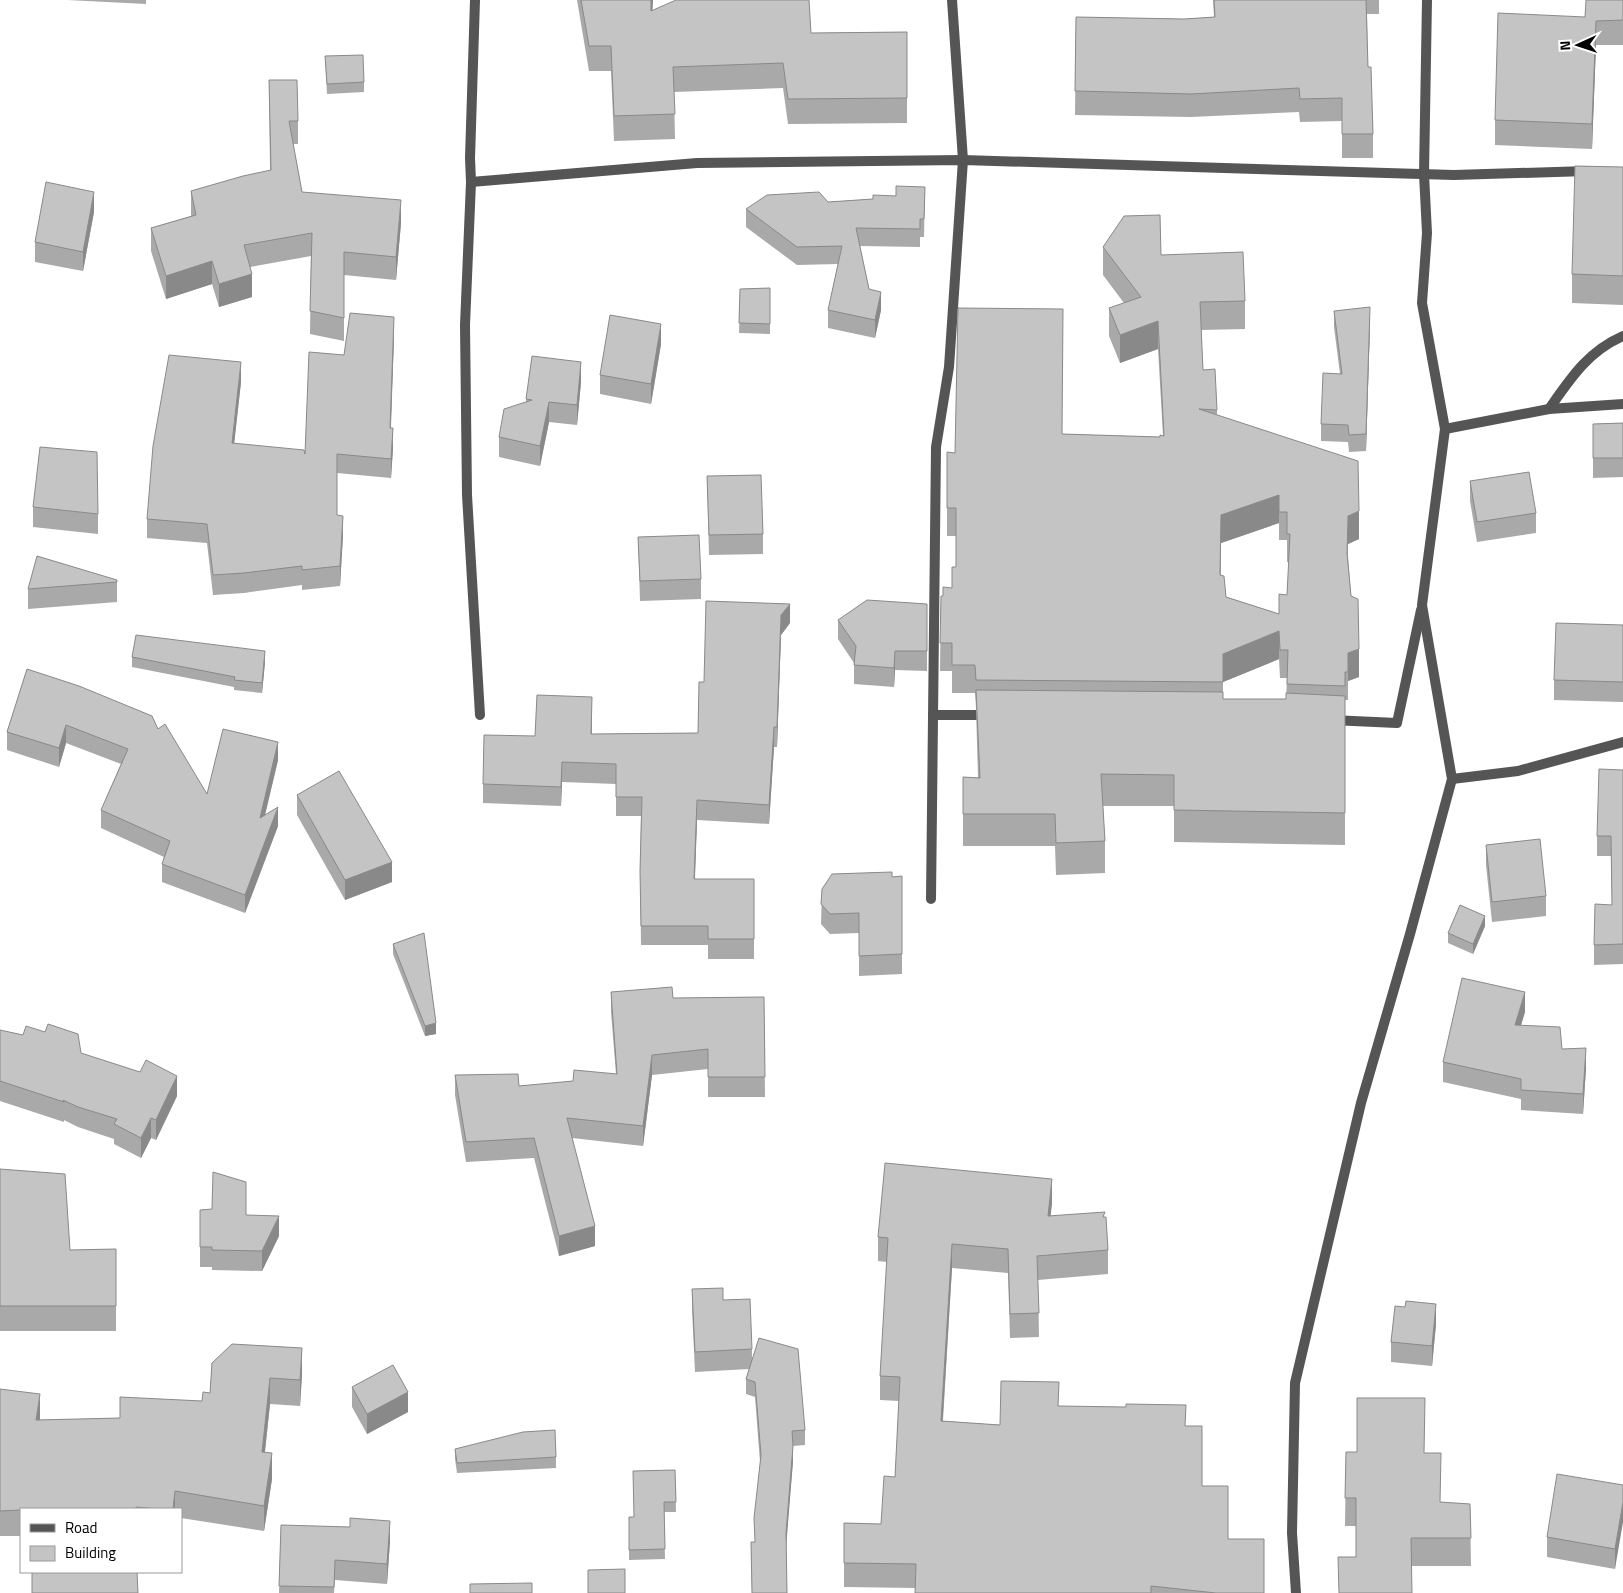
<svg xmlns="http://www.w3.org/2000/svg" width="1623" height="1593" font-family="'Titillium Web',sans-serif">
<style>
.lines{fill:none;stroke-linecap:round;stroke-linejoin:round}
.minor{stroke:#555;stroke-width:10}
.wall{fill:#a9a9a9;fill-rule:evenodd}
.shaded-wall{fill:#898989}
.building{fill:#c4c4c4;stroke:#898989;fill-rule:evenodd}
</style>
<rect width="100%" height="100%" fill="#fff"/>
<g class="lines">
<!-- minor -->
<g class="minor">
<polyline points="475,0 470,158 471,182 465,325 467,495 480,715"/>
<polyline points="471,182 697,163 963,160 1454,175 1587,171"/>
<path d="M1549 409C1570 379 1588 351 1623 336"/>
<polyline points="1445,429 1549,409 1623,404"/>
<polyline points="933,715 990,715"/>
<polyline points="1331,720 1397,723 1421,610"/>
<polyline points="1452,779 1518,771 1623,742"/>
<polyline points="931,899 936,447 949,367 963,160 952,0"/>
<polyline points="1296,1593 1292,1533 1295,1383 1361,1103 1410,934 1452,779 1422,605 1445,429 1422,303 1427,233 1424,174 1427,0"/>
</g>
</g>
<!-- wall -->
<g class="wall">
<polygon points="67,0 146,0 146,4"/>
<polygon points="577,0 653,0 652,10 811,33 907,32 907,123 788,124 783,88 674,92 675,139 614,141 611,71 589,71"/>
<polygon points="1213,0 1379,0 1379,14 1367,14 1368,67 1373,134 1373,158 1342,158 1342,121 1300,122 1299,112 1191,117 1075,115 1076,17 1184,19 1214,17"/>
<polygon points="1623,0 1623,45 1596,45 1592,149 1495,145 1495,120 1585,17"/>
<polygon points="325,56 364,82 364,92 327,94"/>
<polygon points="269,80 298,121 298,144 293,144 302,192 401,223 396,280 344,275 344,341 310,334 311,256 250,267 252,297 219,307 212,284 166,299 151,251 151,228 191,216 191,191 270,171"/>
<polygon points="1623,167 1623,305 1572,303 1572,274"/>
<polygon points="925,187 924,237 920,237 920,247 860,246 869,289 881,310 875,338 828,328 828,310 838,264 797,265 746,227 746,209 828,202 873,199 896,196"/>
<polygon points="94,212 83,271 35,262 35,242"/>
<path d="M1103 247 1161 255 1245 301V329L1201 330 1203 370 1217 410V415L1359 539 1348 544V557L1351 596 1359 677 1348 681V700H1345V845L1174 842V806H1103L1105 841V873L1056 875 1055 846H963V777L978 778 976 708 975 693H952V671H940L941 596H943L952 588 956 567V536H947V452L955 453 1062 434 1160 437 1163 435 1158 349 1120 363 1109 336V308L1124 303 1103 275ZM1279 523V540H1287V562H1289L1287 595 1279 614 1226 597 1221 575V543ZM1279 659 1280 678H1287L1286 699H1223V682Z"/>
<polygon points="770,288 770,334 739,333 740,289"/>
<polygon points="1334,311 1370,324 1366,451 1349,452 1348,442 1321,441 1321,424 1340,374 1334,327"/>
<polygon points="394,336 391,428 393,448 391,478 337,473 337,515 343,535 340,586 302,590 302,585 244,593 213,595 207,543 147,538 147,519 241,382 234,443 305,454 344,355"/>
<polygon points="661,344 651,404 600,394 600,375"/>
<polygon points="581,382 577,425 549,422 540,466 499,457 499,437 526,402 526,399"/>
<polygon points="1623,423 1623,477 1593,478 1593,424"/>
<polygon points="707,476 763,534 763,554 709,555"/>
<polygon points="1470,481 1536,513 1536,533 1477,542 1470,501"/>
<polygon points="33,507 98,514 98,534 33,527"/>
<polygon points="638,537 701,579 701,599 640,601"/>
<polygon points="117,580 117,602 28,609 28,589"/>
<polygon points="927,604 927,671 895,670 894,687 854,684 854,663 838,639 838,620"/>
<polygon points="790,623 781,635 777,747 774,747 769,824 697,820 695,879 754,879 754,959 708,959 708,945 641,945 640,871 641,816 616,816 616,784 562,782 561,806 483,803 483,784 535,736 592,717 592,734 698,733 704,682"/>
<polygon points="1623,625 1623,702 1554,700 1554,680"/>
<polygon points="132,657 265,662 262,693 234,690 234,687 132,667"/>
<polygon points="27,669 158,729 207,794 278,760 265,815 278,826 245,913 162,882 162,864 164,857 101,828 101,810 121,764 66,743 59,767 7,750 7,732"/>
<polygon points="1623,770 1623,964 1594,965 1594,945 1612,905 1611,856 1597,856 1597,836"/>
<polygon points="297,795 392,882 345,900 297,815"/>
<polygon points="1486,845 1546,896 1546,916 1492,922 1486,865"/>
<polygon points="902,876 902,974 859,976 859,933 830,934 821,924 822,889 892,877"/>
<polygon points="1485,926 1473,954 1448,943 1448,933"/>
<polygon points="393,944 436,1034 425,1036 393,954"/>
<polygon points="611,992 673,998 764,997 765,1097 708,1097 708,1069 652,1075 643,1146 572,1138 595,1246 559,1256 534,1158 466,1162 455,1095 455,1075 519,1086 573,1081 616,1074 611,1012"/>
<polygon points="1525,1012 1521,1025 1562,1049 1586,1068 1583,1114 1521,1110 1521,1099 1443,1082 1443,1062"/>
<polygon points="0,1030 81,1053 177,1096 156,1140 151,1138 141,1158 114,1144 114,1139 78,1127 64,1120 64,1122 0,1101"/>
<polygon points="0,1169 70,1250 116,1249 116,1331 0,1331"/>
<polygon points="1052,1203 1050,1216 1105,1217 1108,1250 1108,1274 1038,1280 1039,1337 1010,1338 1008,1273 952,1268 943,1421 1000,1425 1059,1406 1186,1426 1202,1486 1228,1539 1264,1593 915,1593 915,1588 844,1587 844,1523 881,1524 895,1477 899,1401 880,1400 880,1376 887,1262 878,1261 878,1237"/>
<polygon points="200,1210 246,1215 279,1236 262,1271 212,1270 212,1267 200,1267"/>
<polygon points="692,1289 723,1300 752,1349 752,1359 805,1430 805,1445 793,1446 793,1461 786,1544 787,1593 752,1593 751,1542 755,1542 760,1462 755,1397 746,1394 746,1379 749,1369 695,1372 692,1309"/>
<polygon points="1436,1324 1432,1366 1391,1362 1391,1342"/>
<polygon points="212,1363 302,1374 300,1406 270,1404 265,1452 272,1479 264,1531 181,1518 181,1509 21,1509 21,1536 0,1536 0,1389 40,1420 120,1418 202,1401 210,1393"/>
<polygon points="352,1387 408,1412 367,1434 352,1407"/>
<polygon points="455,1449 556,1457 556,1468 457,1473 455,1459"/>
<polygon points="1346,1452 1424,1453 1440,1502 1470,1504 1471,1566 1411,1566 1356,1557 1356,1526 1345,1526"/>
<polygon points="675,1470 676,1512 664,1512 665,1559 629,1560 629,1517 634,1517"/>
<polygon points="1623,1485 1615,1569 1547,1557 1547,1537"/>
<polygon points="281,1525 390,1541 387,1584 335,1580 334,1593 279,1593"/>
</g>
<!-- shaded-wall -->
<g class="shaded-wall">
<polygon points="651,0 653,0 651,36"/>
<polygon points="1596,21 1596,45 1592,149 1592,124"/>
<polygon points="94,192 94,212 83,271 83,252"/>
<polygon points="401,200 401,223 396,280 396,257"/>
<polygon points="212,261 212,284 166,299 166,276"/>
<polygon points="252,274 252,297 219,307 219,284"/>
<polygon points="881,292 881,310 875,338 875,320"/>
<polygon points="1370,307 1370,324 1366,451 1366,434"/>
<polygon points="394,317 394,336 390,447 390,428"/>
<polygon points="1158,321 1158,349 1120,363 1120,335"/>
<polygon points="661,324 661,344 651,404 651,384"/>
<polygon points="241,362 241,382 232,463 232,443"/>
<polygon points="581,362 581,382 577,425 577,405"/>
<polygon points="549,402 549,422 540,466 540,446"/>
<polygon points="393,428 393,448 391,478 391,459"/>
<polygon points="1279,495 1279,523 1221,543 1221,515"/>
<polygon points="1359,511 1359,539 1348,544 1348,516"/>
<polygon points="343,516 343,535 340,586 340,566"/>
<polygon points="790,604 790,623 781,635 777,747 777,727 781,615"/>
<polygon points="1279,631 1279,659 1223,682 1223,710 1223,654"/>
<polygon points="1359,649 1359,677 1348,681 1348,700 1348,653"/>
<polygon points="265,651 265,662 262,693 262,683"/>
<polygon points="895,651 895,670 894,687 894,668"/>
<polygon points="592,697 592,717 591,753 591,734"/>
<polygon points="66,725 66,743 59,767 59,748"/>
<polygon points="774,727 774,747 769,824 769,805"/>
<polygon points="278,742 278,760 260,836 260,818"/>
<polygon points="562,762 562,782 561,806 561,787"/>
<polygon points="697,800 697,820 694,899 694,879"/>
<polygon points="278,807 278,826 245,913 245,895"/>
<polygon points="392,862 392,882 345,900 345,880"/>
<polygon points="1485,916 1485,926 1473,954 1473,944"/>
<polygon points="1525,992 1525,1012 1515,1045 1515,1025"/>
<polygon points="436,1023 436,1034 425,1036 425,1026"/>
<polygon points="1586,1048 1586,1068 1583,1114 1583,1094"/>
<polygon points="652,1055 652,1075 643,1146 643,1126"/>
<polygon points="177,1076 177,1096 156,1140 156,1120"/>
<polygon points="151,1118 151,1138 141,1158 141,1138"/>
<polygon points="1052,1179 1052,1203 1048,1240 1048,1216"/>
<polygon points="279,1216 279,1236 262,1271 262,1251"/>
<polygon points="595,1226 595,1246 559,1256 559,1236"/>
<polygon points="952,1244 952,1268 941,1445 941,1421"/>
<polygon points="1436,1304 1436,1324 1432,1366 1432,1346"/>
<polygon points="302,1348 302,1374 300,1406 300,1380"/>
<polygon points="270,1378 270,1404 262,1477 262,1452"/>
<polygon points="408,1392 408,1412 367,1434 367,1414"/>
<polygon points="40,1394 40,1420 36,1420"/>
<polygon points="793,1446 793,1461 786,1548 786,1533"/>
<polygon points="272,1453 272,1479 264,1531 264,1506"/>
<polygon points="175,1491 175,1509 173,1509"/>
<polygon points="1623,1502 1623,1522 1615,1569 1615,1549"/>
<polygon points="390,1521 390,1541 387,1584 387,1564"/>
</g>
<!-- building -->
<g class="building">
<polygon points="581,0 651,0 651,11 676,0 809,0 811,33 907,32 907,98 788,99 783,63 673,67 675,114 614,116 611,46 589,46"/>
<polygon points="1214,0 1366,0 1368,67 1371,67 1373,134 1342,134 1342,98 1300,99 1299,88 1191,94 1075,91 1076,17 1184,19 1215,17"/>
<polygon points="1586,0 1623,0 1623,20 1596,21 1592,124 1495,120 1498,13 1585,17"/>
<polygon points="363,55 364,82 327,84 325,56"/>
<polygon points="269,80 297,80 298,121 289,121 302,192 401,200 396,257 344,252 344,318 310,311 312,233 244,245 252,274 219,284 212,261 166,276 151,228 196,215 191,191 243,176 271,170"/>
<polygon points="1575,166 1623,167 1623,276 1572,274"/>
<polygon points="46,182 94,192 83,252 35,242"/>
<polygon points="896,186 925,187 924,219 920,219 920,229 856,228 869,289 881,292 875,320 828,310 842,246 797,247 746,209 767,195 819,192 828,202 873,199 873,195 896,196"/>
<path d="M1160 215 1161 255 1243 252 1245 301 1200 302 1203 370 1215 369 1217 410 1199 409 1358 461 1359 511 1348 516 1347 553 1351 596 1358 599 1359 649 1348 653V672H1345V686L1287 684 1288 650H1280L1279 631 1223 654V682L976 680 975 665H952V643H940L941 596H943V587L952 588V567H956V508H947V452L955 453 958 308 1063 309 1062 434 1160 437V435L1164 436 1158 321 1120 335 1109 308 1141 297 1103 247 1124 216ZM1279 495V512H1287V534H1290L1287 595 1279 594V614L1226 597 1224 576 1220 575 1221 515Z"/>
<polygon points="770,288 770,324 739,323 740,289"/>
<polygon points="1370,307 1366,434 1349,435 1348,425 1321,424 1323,373 1342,374 1334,311"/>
<polygon points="350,313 394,317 390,428 393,428 391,459 337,454 337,515 343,516 340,566 302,570 302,566 244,573 213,575 207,524 147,519 153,446 169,355 241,362 232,443 304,450 305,454 309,352 344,355"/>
<polygon points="610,315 661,324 651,384 600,375"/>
<polygon points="532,356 581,362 577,405 549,402 540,446 499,437 504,409 532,400 526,399"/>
<polygon points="1623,423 1623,458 1593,458 1593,424"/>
<polygon points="40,447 97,452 98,514 33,507"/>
<polygon points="1529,472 1536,513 1477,522 1470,481"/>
<polygon points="761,475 763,534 709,535 707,476"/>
<polygon points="699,535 701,579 640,581 638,537"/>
<polygon points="37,556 117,580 117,582 28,589"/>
<polygon points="867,600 927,604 927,651 895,651 894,668 854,665 856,646 838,620"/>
<polygon points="706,601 790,604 781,615 777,727 774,727 769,805 697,800 694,879 754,879 754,939 708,939 708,926 641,926 640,871 642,797 616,797 616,764 562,762 561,787 483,784 484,735 535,736 537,695 592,697 591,734 698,733 699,682 704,682"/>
<polygon points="1556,623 1623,625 1623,682 1554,680"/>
<polygon points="136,635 265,651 262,683 234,680 235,677 132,657"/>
<polygon points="27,669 79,686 152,716 158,729 165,724 207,794 223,729 278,742 260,818 278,807 245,895 162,864 170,841 101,810 128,749 66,725 59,748 7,732"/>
<polygon points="976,690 1223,692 1223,699 1286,699 1286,693 1345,696 1345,813 1174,810 1174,775 1101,774 1105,841 1056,843 1055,814 963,814 963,777 980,778"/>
<polygon points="1599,769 1623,770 1623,944 1594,945 1595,904 1612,905 1611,836 1597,836"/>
<polygon points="339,771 392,862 345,880 297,795"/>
<polygon points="1540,839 1546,896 1492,902 1486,845"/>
<polygon points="892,872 892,877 902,876 902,954 859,956 859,913 830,914 821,904 822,889 832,874"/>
<polygon points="1460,905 1485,916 1473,944 1448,933"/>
<polygon points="424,933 436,1023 425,1026 393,944"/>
<polygon points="1462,978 1525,992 1515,1025 1560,1027 1562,1049 1586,1048 1583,1094 1521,1090 1521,1079 1443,1062"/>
<polygon points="672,987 673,998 764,997 765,1077 708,1077 708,1049 652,1055 643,1126 567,1118 595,1226 559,1236 534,1138 466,1142 455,1075 518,1074 519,1086 573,1081 574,1070 617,1074 611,992"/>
<polygon points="48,1024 78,1034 81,1053 140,1072 146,1060 177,1076 156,1120 151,1118 141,1138 114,1124 117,1119 78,1107 63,1100 64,1102 0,1081 0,1030 23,1035 26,1026 45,1032"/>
<polygon points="885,1163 1052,1179 1048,1216 1105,1212 1103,1217 1106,1217 1108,1250 1037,1256 1039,1313 1010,1314 1008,1249 952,1244 941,1421 1000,1425 1001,1381 1059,1382 1058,1406 1126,1407 1126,1404 1186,1405 1185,1426 1202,1426 1202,1486 1228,1486 1228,1539 1264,1539 1264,1593 1216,1593 1151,1586 1151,1593 915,1593 916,1564 844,1563 844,1523 881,1524 884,1476 895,1477 900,1377 880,1376 888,1238 878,1237"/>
<polygon points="0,1169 65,1174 70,1250 116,1249 116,1306 0,1306"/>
<polygon points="213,1172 246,1182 246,1215 279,1216 262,1251 212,1250 212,1247 200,1247 200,1210 212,1209"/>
<polygon points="723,1288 723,1300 750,1299 752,1349 695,1352 692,1289"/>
<polygon points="1406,1301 1436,1304 1432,1346 1391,1342 1395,1306 1405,1307"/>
<polygon points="759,1338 798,1349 805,1430 792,1431 793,1446 786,1533 787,1593 752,1593 751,1542 755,1542 754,1518 761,1455 755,1382 746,1379"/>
<polygon points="232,1344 302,1348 300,1380 270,1378 262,1452 272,1453 264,1506 175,1491 173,1509 159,1509 136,1507 136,1509 21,1509 21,1510 0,1511 0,1389 40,1394 36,1420 120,1418 120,1397 202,1401 203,1392 210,1393 212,1363"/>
<polygon points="393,1365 408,1392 367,1414 352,1387"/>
<polygon points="1357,1398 1425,1398 1424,1453 1441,1453 1440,1502 1470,1504 1471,1538 1411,1538 1412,1593 1339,1593 1338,1557 1356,1557 1356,1498 1345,1498 1346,1452 1357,1452"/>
<polygon points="555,1430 556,1457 457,1463 455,1449 523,1432"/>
<polygon points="675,1470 676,1502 664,1502 665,1549 629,1550 629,1517 634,1517 633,1471"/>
<polygon points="1557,1474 1623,1485 1623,1502 1615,1549 1547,1537"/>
<polygon points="350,1518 390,1521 387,1564 335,1560 334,1587 279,1586 281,1525 350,1527"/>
<polygon points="625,1569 625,1593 588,1593 588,1570"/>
<polygon points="32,1572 137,1572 138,1593 32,1593"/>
<polygon points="532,1583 532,1593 470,1593 470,1584"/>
</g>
<!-- legend -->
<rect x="20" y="1508" width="162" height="65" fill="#ffffff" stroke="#999999"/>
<rect x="30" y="1524" width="25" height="8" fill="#555555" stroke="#999999"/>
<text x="65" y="1533" font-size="15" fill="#000000">Road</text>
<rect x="30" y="1546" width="25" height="15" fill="#c4c4c4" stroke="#999999"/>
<text x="65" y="1558" font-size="15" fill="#000000">Building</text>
<!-- north arrow -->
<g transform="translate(1578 45) rotate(267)" stroke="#ffffff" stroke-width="4" paint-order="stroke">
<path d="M0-4L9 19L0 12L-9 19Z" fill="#000000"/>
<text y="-8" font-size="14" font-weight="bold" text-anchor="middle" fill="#000000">N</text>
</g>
</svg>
